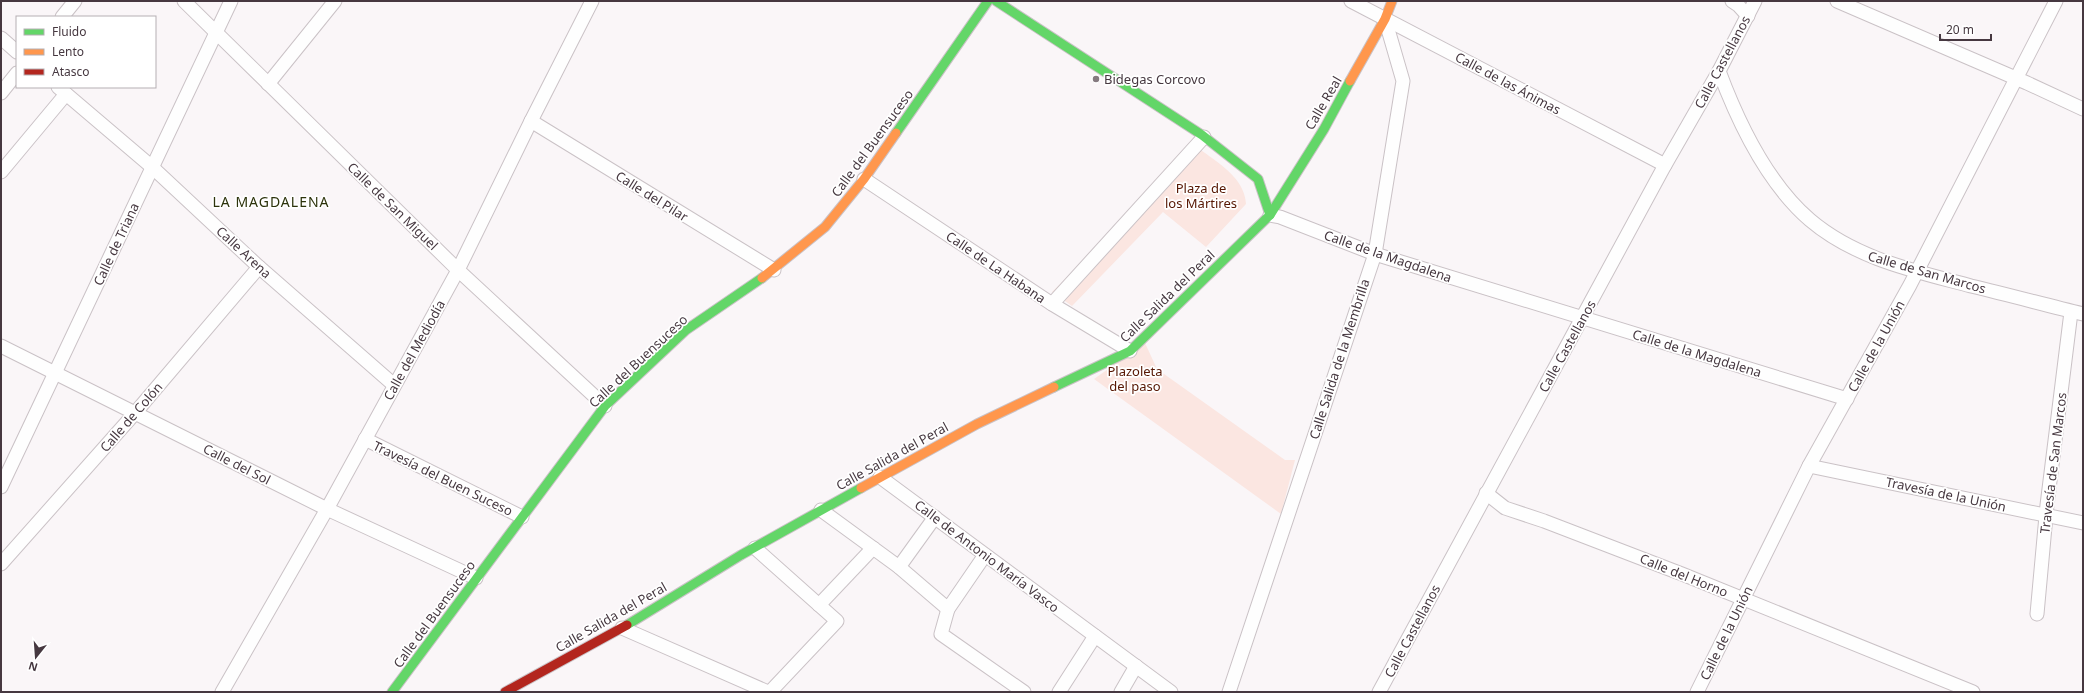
<svg xmlns="http://www.w3.org/2000/svg" width="2084" height="693" font-family="'Noto Sans',sans-serif">
<style>
.green{fill:#fbe6e1}
.lines{fill:none;stroke-linecap:round;stroke-linejoin:round}
.street-casing{stroke:#cac2c6;stroke-width:15}
.fast-casing{stroke:#cac2c6;stroke-width:11}
.slow-casing{stroke:#cac2c6;stroke-width:11}
.jam-casing{stroke:#cac2c6;stroke-width:11}
.street{stroke:#fefefe;stroke-width:13}
.fast{stroke:#63d668;stroke-width:9}
.slow{stroke:#ff974d;stroke-width:9}
.jam{stroke:#b3261e;stroke-width:9}
.poi-dot{fill:#857a80;stroke:#fff;stroke-width:1.5}
.labels{text-anchor:middle;stroke-width:3.5;stroke-linejoin:round;paint-order:stroke}
.street-label{font-size:13px;fill:#463840;stroke:#fff}
.poi-label{font-size:13px;fill:#463840;stroke:#fff;text-anchor:start}
.park-label{font-size:13px;fill:#561602;stroke:#fff}
.neighbourhood-label{font-size:14px;letter-spacing:1px;fill:#2c330b;stroke:#fff}
</style>
<rect width="100%" height="100%" fill="#faf6f8"/>
<!-- green -->
<g class="green">
<path d="M1198 148C1217 162 1245 178 1246 204L1206 247 1163 212 1072 306 1052 292Z"/>
<polygon points="1145,343 1157,369 1285,460 1295,460 1281,514 1094,379"/>
</g>
<g class="lines">
<defs>
<g id="street">
<polyline points="184,1 458,270 605,406"/>
<polyline points="1351,1 1665,165"/>
<polyline points="1732,1 1738,5 1748,16"/>
<polyline points="1837,1 2027,83 2083,109"/>
<polyline points="62,17 75,1"/>
<polyline points="1,38 17,52"/>
<path d="M1719 71C1738 122 1768 184 1810 220 1856 259 1915 271 1971 286 2009 295 2046 305 2083 314"/>
<polyline points="268,84 335,1"/>
<polyline points="58,87 152,167 259,267 394,385"/>
<polyline points="1,93 17,73"/>
<polyline points="531,121 774,270"/>
<polyline points="1,172 66,94"/>
<polyline points="864,179 1052,304 1130,351"/>
<polyline points="1270,215 1280,217 1375,254 1847,399"/>
<polyline points="1052,304 1204,137"/>
<polyline points="1,346 327,509 476,578"/>
<polyline points="365,439 522,517"/>
<polyline points="1809,466 2083,523"/>
<polyline points="880,477 1171,692"/>
<polyline points="1,487 231,1"/>
<polyline points="1486,493 1505,508 1544,521 1682,574 1973,692"/>
<polyline points="821,510 899,567 948,609 985,555"/>
<polyline points="755,548 837,621 770,692"/>
<polyline points="1,564 135,413 259,267"/>
<polyline points="899,567 935,517"/>
<polyline points="819,605 873,548"/>
<polyline points="948,609 941,634 1024,692"/>
<polyline points="2037,614 2047,505 2071,312"/>
<polyline points="622,628 768,692"/>
<polyline points="222,692 327,509 458,270 531,121 592,1"/>
<polyline points="1059,692 1095,636"/>
<polyline points="1121,692 1136,666"/>
<polyline points="1229,692 1375,254 1403,81 1385,19"/>
<polyline points="1379,692 1665,165 1719,71 1755,1"/>
<polyline points="1697,692 1809,466 1910,285 2056,1"/>
</g>
<g id="fast">
<polyline points="996,1 1202,135 1258,179 1270,215"/>
<polyline points="896,133 988,1"/>
<polyline points="1054,387 1130,351 1270,215 1324,129 1350,81"/>
<polyline points="627,625 741,555 861,488"/>
<polyline points="392,692 605,406 686,330 762,278"/>
</g>
<g id="slow">
<polyline points="1350,81 1385,19 1392,1"/>
<polyline points="762,278 825,227 864,179 896,133"/>
<polyline points="861,488 977,424 1054,387"/>
</g>
<polyline id="jam" points="505,692 627,625"/>
</defs>
<!-- street casing -->
<use href="#street" class="street-casing"/>
<!-- fast casing -->
<use href="#fast" class="fast-casing"/>
<!-- slow casing -->
<use href="#slow" class="slow-casing"/>
<!-- jam casing -->
<use href="#jam" class="jam-casing"/>
<!-- street -->
<use href="#street" class="street"/>
<!-- fast -->
<use href="#fast" class="fast"/>
<!-- slow -->
<use href="#slow" class="slow"/>
<!-- jam -->
<use href="#jam" class="jam"/>
</g>
<!-- markers -->
<circle class="poi-dot" cx="1096" cy="79" r="4"/>
<g class="labels">
<!-- street labels -->
<g class="street-label">
<text transform="translate(1722 62) rotate(-62)" y="5">Calle Castellanos</text>
<text transform="translate(1508 83) rotate(28)" y="5">Calle de las Ánimas</text>
<text transform="translate(1323 103) rotate(-60)" y="5">Calle Real</text>
<text transform="translate(872 143) rotate(-54)" y="5">Calle del Buensuceso</text>
<text transform="translate(652 196) rotate(32)" y="5">Calle del Pilar</text>
<text transform="translate(393 206) rotate(44)" y="5">Calle de San Miguel</text>
<text transform="translate(116 244) rotate(-65)" y="5">Calle de Triana</text>
<text transform="translate(244 252) rotate(43)" y="5">Calle Arena</text>
<text transform="translate(1388 256) rotate(19)" y="5">Calle de la Magdalena</text>
<text transform="translate(996 267) rotate(34)" y="5">Calle de La Habana</text>
<text transform="translate(1927 272) rotate(16)" y="5">Calle de San Marcos</text>
<text transform="translate(1167 296) rotate(-44)" y="5">Calle Salida del Peral</text>
<text transform="translate(1567 346) rotate(-61)" y="5">Calle Castellanos</text>
<text transform="translate(1876 346) rotate(-61)" y="5">Calle de la Unión</text>
<text transform="translate(414 350) rotate(-61)" y="5">Calle del Mediodía</text>
<text transform="translate(1697 353) rotate(17)" y="5">Calle de la Magdalena</text>
<text transform="translate(1339 359) rotate(-72)" y="5">Calle Salida de la Membrilla</text>
<text transform="translate(638 361) rotate(-43)" y="5">Calle del Buensuceso</text>
<text transform="translate(131 417) rotate(-49)" y="5">Calle de Colón</text>
<text transform="translate(892 456) rotate(-29)" y="5">Calle Salida del Peral</text>
<text transform="translate(2053 463) rotate(-83)" y="5">Travesía de San Marcos</text>
<text transform="translate(237 464) rotate(27)" y="5">Calle del Sol</text>
<text transform="translate(443 478) rotate(26)" y="5">Travesía del Buen Suceso</text>
<text transform="translate(1946 494) rotate(12)" y="5">Travesía de la Unión</text>
<text transform="translate(987 556) rotate(37)" y="5">Calle de Antonio María Vasco</text>
<text transform="translate(1684 575) rotate(22)" y="5">Calle del Horno</text>
<text transform="translate(434 614) rotate(-54)" y="5">Calle del Buensuceso</text>
<text transform="translate(611 617) rotate(-30)" y="5">Calle Salida del Peral</text>
<text transform="translate(1412 631) rotate(-62)" y="5">Calle Castellanos</text>
<text transform="translate(1726 633) rotate(-64)" y="5">Calle de la Unión</text>
</g>
<!-- poi labels -->
<g class="poi-label">
<text x="1104" y="84">Bidegas Corcovo</text>
</g>
<!-- park labels -->
<g class="park-label">
<text x="1201" y="193">Plaza de<tspan x="1201" dy="15">los Mártires</tspan></text>
<text x="1135" y="376">Plazoleta<tspan x="1135" dy="15">del paso</tspan></text>
</g>
<!-- neighbourhood labels -->
<g class="neighbourhood-label">
<text x="271" y="207">LA MAGDALENA</text>
</g>
</g>
<!-- border -->
<rect width="2084" height="693" fill="none" stroke="#463840" stroke-width="4"/>
<!-- legend -->
<rect x="16" y="16" width="140" height="72" fill="#ffffff" stroke="#b5afb3"/>
<rect x="24" y="29" width="20" height="6" fill="#63d668" stroke="#b5afb3"/>
<text x="52" y="36" font-size="12" fill="#463840">Fluido</text>
<rect x="24" y="49" width="20" height="6" fill="#ff974d" stroke="#b5afb3"/>
<text x="52" y="56" font-size="12" fill="#463840">Lento</text>
<rect x="24" y="69" width="20" height="6" fill="#b3261e" stroke="#b5afb3"/>
<text x="52" y="76" font-size="12" fill="#463840">Atasco</text>
<!-- north arrow -->
<g transform="translate(36 657) rotate(197)" stroke="#ffffff" stroke-width="3" paint-order="stroke">
<path d="M0-3L7 15L0 10L-7 15Z" fill="#463840"/>
<text y="-6" font-size="11" font-weight="bold" text-anchor="middle" fill="#463840">N</text>
</g>
<!-- scale -->
<path d="M1940 34v6h51v-6" fill="none" stroke="#463840" stroke-width="2"/>
<text x="1946" y="34" font-size="12" fill="#463840" stroke="#ffffff" stroke-width="3" paint-order="stroke">20 m</text>
</svg>
